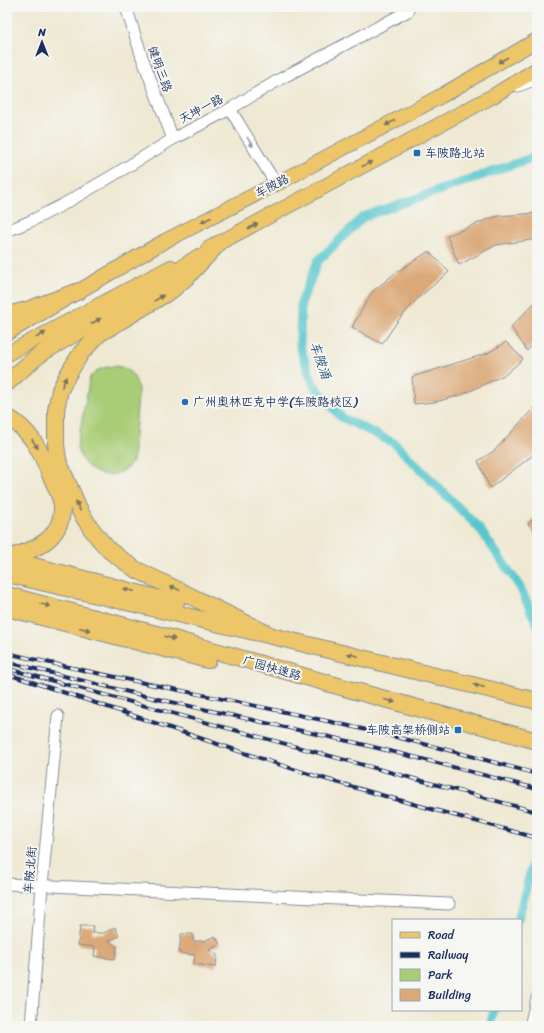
<svg xmlns="http://www.w3.org/2000/svg" width="544" height="1033" font-family="Sriracha,'LXGW WenKai TC',sans-serif">
<style>
.green{fill:#a8cd76;stroke:#627e6a}
.lines{fill:none;stroke-linecap:round;stroke-linejoin:round}
.canal{stroke:#59c7cd;stroke-width:9}
.building{fill:#dba978}
.minor-casing{stroke:#858c98;stroke-width:13}
.major-casing{stroke:#858c98;stroke-width:16}
.highway-casing{stroke:#858c98;stroke-width:18}
.minor{stroke:#fff;stroke-width:11}
.major{stroke:#ecc669;stroke-width:14}
.highway{stroke:#ecc669;stroke-width:16}
.rail-casing{stroke:#1b2f5e;stroke-width:4}
.rail{stroke:#f6f6f2;stroke-width:2.5;stroke-dasharray:8;stroke-linecap:butt}
.oneway{fill:#797363}
.oneway2{fill:#8d97ae}
.poi-dot{fill:#1f6fb2;stroke:#f6f6f2;stroke-width:1.5}
.labels{text-anchor:middle;stroke-width:4;stroke-linejoin:round;paint-order:stroke}
.street-label{font-size:12px;fill:#1b2f5e;stroke:#f6f6f2}
.poi-label{font-size:12px;fill:#1b2f5e;stroke:#f6f6f2;text-anchor:start}
.water-label{font-size:13px;font-style:italic;fill:#2a557a;stroke:#f6f6f2}
</style>
<rect width="100%" height="100%" fill="#f6f6f2"/>
<filter id="ink" filterUnits="userSpaceOnUse"><feTurbulence type="fractalNoise" baseFrequency=".025" numOctaves="2"/><feDisplacementMap in="SourceGraphic" scale="8" xChannelSelector="R" yChannelSelector="G"/><feConvolveMatrix kernelMatrix="1 2 1 2 8 2 1 2 1" color-interpolation-filters="sRGB"/></filter>
<filter id="wash" filterUnits="userSpaceOnUse"><feTurbulence type="fractalNoise" baseFrequency=".012" numOctaves="4" result="noise"/><feDisplacementMap in="SourceGraphic" scale="16" xChannelSelector="R" yChannelSelector="G"/><feGaussianBlur stdDeviation="0.9" result="paint"/><feColorMatrix in="noise" values="0 0 0 0 0 0 0 0 0 0 0 0 0 0 0 0 0 1.4 0 .05"/><feComposite in="paint" operator="in"/></filter>
<g filter="url(#wash)">
<rect width="100%" height="100%" fill="#efe9d3"/>
<!-- green -->
<path class="green" d="M113 366C130 366 139 379 138 395L133 461C116 486 83 475 77 447L90 377C98 368 103 368 113 366Z"/>
<g class="lines">
<!-- canal -->
<g class="canal">
<polyline points="537,156 363,217 318,261 301,303 300,347 313,384 341,417 394,443 479,528 520,587 537,624"/>
<polyline points="518,920 537,846"/>
<polyline points="490,1026 494,1010"/>
</g>
</g>
<g id="blocks">
<!-- building -->
<g class="building">
<polygon points="537,213 537,239 496,245 459,265 447,236 488,219 499,216"/>
<polygon points="429,251 449,272 417,299 397,322 382,344 352,327 372,292 394,274"/>
<polygon points="537,300 537,339 527,351 511,327"/>
<polygon points="506,342 523,359 506,374 461,395 435,402 414,404 412,377 488,353"/>
<polygon points="537,406 537,452 490,488 478,461 494,451 532,410"/>
<polygon points="537,515 537,534 528,524"/>
<polygon points="80,926 93,926 92,933 104,933 115,927 119,936 109,941 117,947 115,959 94,956 95,947 78,945"/>
<polygon points="181,934 193,934 193,941 204,941 215,936 220,944 209,950 217,955 216,967 194,964 195,955 179,953"/>
</g>
</g>
</g>
<g filter="url(#ink)">
<use href="#blocks" fill-opacity="0" stroke="#858c98" stroke-width="1"/>
<g class="lines">
<defs>
<g id="minor">
<polyline points="126,7 142,57 173,139"/>
<polyline points="518,86 531,81 537,80"/>
<polyline points="230,109 271,176 278,183"/>
<polyline points="7,231 31,221 64,204 112,176 173,139 230,109 282,78 408,11"/>
<polyline points="7,884 449,904"/>
<polyline points="31,1026 42,886 58,716"/>
<polyline points="530,1026 537,998"/>
</g>
<g id="major">
<polyline points="208,249 493,96 537,69"/>
<polyline points="7,333 165,241 278,183 441,96 537,40"/>
<polyline points="7,354 171,267"/>
</g>
<g id="highway">
<polyline points="218,244 187,277 172,290 99,334 81,353 67,376 60,390 56,410 56,444 58,460 66,479 81,513 90,527 100,540 110,551 135,569 272,636"/>
<polyline points="7,315 27,310 79,291"/>
<polyline points="7,383 34,359 45,351 130,301 199,257"/>
<path d="M7 417C29 429 40 449 49 472 53 481 61 496 62 506 63 539 34 551 7 558"/>
<polyline points="7,559 176,603"/>
<polyline points="7,574 272,636 537,701"/>
<polyline points="7,595 156,634 352,690 537,741"/>
<polyline points="7,608 208,660"/>
</g>
</defs>
<!-- minor casing -->
<use href="#minor" class="minor-casing"/>
<!-- major casing -->
<use href="#major" class="major-casing"/>
<!-- highway casing -->
<use href="#highway" class="highway-casing"/>
<!-- minor -->
<use href="#minor" class="minor"/>
<!-- major -->
<use href="#major" class="major"/>
<!-- highway -->
<use href="#highway" class="highway"/>
<defs>
<g id="rail">
<path d="M7 653C107 677 208 695 308 717 385 733 461 753 537 774"/>
<polyline points="7,662 153,698 357,743 418,758 537,789"/>
<polyline points="9,669 537,812"/>
<path d="M7 674C108 706 208 742 309 774 385 797 461 817 537 838"/>
</g>
</defs>
<!-- rail casing -->
<use href="#rail" class="rail-casing"/>
<!-- rail -->
<use href="#rail" class="rail"/>
</g>
<!-- one-way arrows -->
<defs><path id="oneway-solid" d="M-6-.8H1V-3.2L6.5 0L1 3.2V.8H-6Z"/></defs>
<g class="oneway">
<use href="#oneway-solid" transform="translate(503 60) rotate(150)"/>
<use href="#oneway-solid" transform="translate(390 123) rotate(152)"/>
<use href="#oneway-solid" transform="translate(367 164) rotate(-28)"/>
<use href="#oneway-solid" transform="translate(206 220) rotate(153)"/>
<use href="#oneway-solid" transform="translate(253 226) rotate(-28)"/>
<use href="#oneway-solid" transform="translate(159 298) rotate(-32)"/>
<use href="#oneway-solid" transform="translate(96 321) rotate(-30)"/>
<use href="#oneway-solid" transform="translate(41 335) rotate(-29)"/>
<use href="#oneway-solid" transform="translate(64 382) rotate(-66)"/>
<use href="#oneway-solid" transform="translate(35 444) rotate(56)"/>
<use href="#oneway-solid" transform="translate(78 506) rotate(-114)"/>
<use href="#oneway-solid" transform="translate(175 588) rotate(-154)"/>
<use href="#oneway-solid" transform="translate(129 590) rotate(-165)"/>
<use href="#oneway-solid" transform="translate(45 605) rotate(15)"/>
<use href="#oneway-solid" transform="translate(85 629) rotate(15)"/>
<use href="#oneway-solid" transform="translate(170 638) rotate(16)"/>
<use href="#oneway-solid" transform="translate(353 655) rotate(-166)"/>
<use href="#oneway-solid" transform="translate(479 686) rotate(-166)"/>
<use href="#oneway-solid" transform="translate(390 701) rotate(15)"/>
</g>
<use class="oneway2" href="#oneway-solid" transform="translate(250 142) rotate(59)"/>
</g>
<!-- markers -->
<g class="poi-dot">
<rect x="413" y="149" width="8" height="8" rx="2"/>
<circle cx="185" cy="402" r="4"/>
<rect x="454" y="726" width="8" height="8" rx="2"/>
</g>
<g class="labels">
<!-- street labels -->
<g class="street-label">
<text transform="translate(160 69) rotate(70)" y="4">健明三路</text>
<text transform="translate(201 109) rotate(-28)" y="4">天坤一路</text>
<text transform="translate(272 186) rotate(-28)" y="4">车陂路</text>
<text transform="translate(272 668) rotate(16)" y="4">广园快速路</text>
<text transform="translate(30 870) rotate(-85)" y="4">车陂北街</text>
</g>
<!-- poi labels -->
<g class="poi-label">
<text x="425" y="157">车陂路北站</text>
<text x="193" y="406">广州奥林匹克中学(车陂路校区)</text>
<text x="450" y="734" text-anchor="end">车陂高架桥侧站</text>
</g>
<!-- water labels -->
<g class="water-label">
<text transform="translate(321 360) rotate(71)" y="5">车陂涌</text>
</g>
</g>
<!-- margin -->
<rect width="544" height="1033" fill="none" stroke="#f6f6f2" stroke-width="24"/>
<!-- legend -->
<rect x="392" y="919" width="130" height="92" fill="#f6f6f2" stroke="#9ea6b7"/>
<rect x="400" y="932" width="20" height="6" fill="#ecc669" stroke="#9ea6b7"/>
<text x="428" y="939" font-size="12" fill="#1b2f5e">Road</text>
<rect x="400" y="952" width="20" height="6" fill="#1b2f5e" stroke="#9ea6b7"/>
<text x="428" y="959" font-size="12" fill="#1b2f5e">Railway</text>
<rect x="400" y="969" width="20" height="12" fill="#a8cd76" stroke="#9ea6b7"/>
<text x="428" y="979" font-size="12" fill="#1b2f5e">Park</text>
<rect x="400" y="989" width="20" height="12" fill="#dba978" stroke="#9ea6b7"/>
<text x="428" y="999" font-size="12" fill="#1b2f5e">Building</text>
<!-- north arrow -->
<g transform="translate(42 42)" stroke="#f6f6f2" stroke-width="3" paint-order="stroke">
<path d="M0-3L7 15L0 10L-7 15Z" fill="#1b2f5e"/>
<text y="-6" font-size="11" font-weight="bold" text-anchor="middle" fill="#1b2f5e">N</text>
</g>
</svg>
